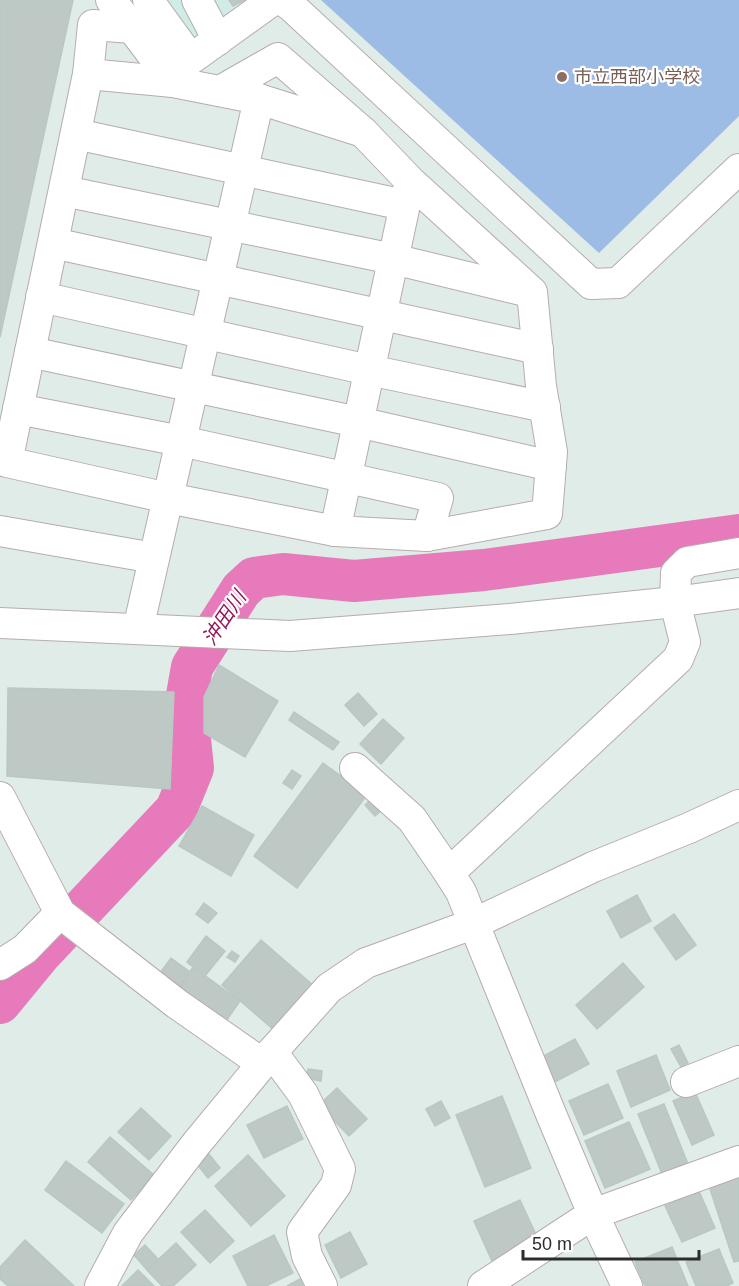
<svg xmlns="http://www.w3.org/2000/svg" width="739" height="1286" font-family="Arial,'Noto Sans JP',sans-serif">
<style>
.education{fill:#d0ece7}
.pitch{fill:#9cbce5}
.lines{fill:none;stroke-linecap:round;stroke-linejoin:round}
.river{stroke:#e67aba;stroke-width:42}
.building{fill:#bec8c5;stroke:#b9c8c4;stroke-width:1.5}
.minor-casing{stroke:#b7acac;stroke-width:32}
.minor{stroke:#fff;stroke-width:30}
.education-dot{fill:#8d6e63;stroke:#fff;stroke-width:2}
.labels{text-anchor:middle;stroke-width:4.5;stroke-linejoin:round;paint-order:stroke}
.education-label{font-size:18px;fill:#785e54;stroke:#fff;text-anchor:start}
.water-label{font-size:20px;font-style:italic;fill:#941758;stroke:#fff}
</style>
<rect width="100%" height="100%" fill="#dfece8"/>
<!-- education -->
<polygon class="education" points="155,0 265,0 193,49"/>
<!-- pitch -->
<polygon class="pitch" points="321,0 739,0 739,116 599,253"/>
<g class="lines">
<!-- river -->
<polyline class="river" points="0,1003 42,952 176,810 193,768 186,701 192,667 241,590 254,578 283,574 354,581 484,570 739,535"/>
</g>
<!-- building -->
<g class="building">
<polygon points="0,0 73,0 0,337"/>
<polygon points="229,0 245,0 233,6"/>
<polygon points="219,665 278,701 245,757 204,733 204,697"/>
<polygon points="8,688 174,692 170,789 7,776"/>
<polygon points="358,693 377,714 364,726 345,705"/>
<polygon points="294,712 339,742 333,750 289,720"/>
<polygon points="383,719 404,738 381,764 360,744"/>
<polygon points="323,763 367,795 297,888 254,856"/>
<polygon points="292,770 301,776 292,789 283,783"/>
<polygon points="372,798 382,810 375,816 365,805"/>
<polygon points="202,806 254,835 231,876 179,846"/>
<polygon points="637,895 651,921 621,938 607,911"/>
<polygon points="204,903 217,913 208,923 196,914"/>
<polygon points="674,914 696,945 676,960 654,928"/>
<polygon points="206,936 225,951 205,976 187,962"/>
<polygon points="261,940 313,985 274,1030 222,985"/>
<polygon points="232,951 239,956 235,962 227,957"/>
<polygon points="171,958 190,972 177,991 157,977"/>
<polygon points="623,963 644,987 597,1029 576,1005"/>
<polygon points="193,967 240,1001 224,1024 177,991"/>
<polygon points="575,1039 589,1064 551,1084 538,1059"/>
<polygon points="679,1045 688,1063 681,1067 671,1049"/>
<polygon points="656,1055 670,1090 631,1107 617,1071"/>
<polygon points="308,1069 322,1071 321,1081 306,1078"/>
<polygon points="608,1084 623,1118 584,1135 569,1101"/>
<polygon points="337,1088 367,1119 349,1136 319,1105"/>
<polygon points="695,1092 714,1135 692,1145 673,1101"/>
<polygon points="502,1096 531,1168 485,1187 456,1115"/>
<polygon points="441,1101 450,1118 435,1126 426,1109"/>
<polygon points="664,1104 688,1164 662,1174 638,1114"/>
<polygon points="287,1106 303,1139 264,1158 247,1125"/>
<polygon points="141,1108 171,1136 149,1160 118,1132"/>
<polygon points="629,1122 650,1169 605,1188 585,1141"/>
<polygon points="110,1137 154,1175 131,1200 88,1162"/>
<polygon points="208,1153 220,1168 208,1178 196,1163"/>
<polygon points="248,1155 285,1196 251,1226 215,1186"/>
<polygon points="66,1161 124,1204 102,1233 45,1190"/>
<polygon points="739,1169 739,1261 734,1262 707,1180"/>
<polygon points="699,1191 715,1228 682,1242 665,1206"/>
<polygon points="520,1200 538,1239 492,1261 474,1221"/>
<polygon points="205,1210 234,1241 210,1263 181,1232"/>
<polygon points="350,1232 367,1264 341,1278 325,1245"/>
<polygon points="274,1235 293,1273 266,1286 248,1286 233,1256"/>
<polygon points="25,1240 74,1286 8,1286 0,1279 0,1267"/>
<polygon points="176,1243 196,1265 173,1286 162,1286 147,1270"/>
<polygon points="145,1245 158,1259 147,1270 134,1255"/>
<polygon points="672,1247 688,1286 645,1286 635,1262"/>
<polygon points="719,1249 733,1283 727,1286 696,1286 686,1262"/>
<polygon points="138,1270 154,1286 122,1286"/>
<polygon points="300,1279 303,1286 287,1286"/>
</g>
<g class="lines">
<defs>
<g id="minor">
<polyline points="111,0 173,82 259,99 138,629"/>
<polyline points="148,0 191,59 273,0"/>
<polyline points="197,0 218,40"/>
<polyline points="282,0 291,6 591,284 618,283 739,169"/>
<polyline points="132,28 93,25 88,74 173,82"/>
<polyline points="88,74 7,462 168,498 335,531"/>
<polyline points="220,91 278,58 363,132 259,99"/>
<polyline points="363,132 410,181 335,531 427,536 547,514 552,452 541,386 532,292 410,181"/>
<polyline points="76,134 404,205"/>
<polyline points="64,191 393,259 529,292"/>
<polyline points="53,243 538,349"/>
<polyline points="41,297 369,370 545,407"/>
<polyline points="30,352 358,422 551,466"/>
<polyline points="18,409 181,441 438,498 427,536"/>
<polyline points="0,531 154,558"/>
<polyline points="0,623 290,636 510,619 675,602 739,593"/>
<polyline points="355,768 412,819 449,873"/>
<polyline points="0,797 60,913 177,1004 263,1064"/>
<polyline points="0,965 25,949 60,913"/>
<polyline points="272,1052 303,1094 340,1169 336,1185 302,1232 307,1256 322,1286"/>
<polyline points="686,1082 739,1061"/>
<polyline points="100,1286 128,1233 196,1144 272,1052 329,988 366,963 473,924 593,867 689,828 739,805"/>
<polyline points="483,1286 593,1214 739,1161"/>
<polyline points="627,1286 593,1214 551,1114 461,892 449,873 678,659 685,642 675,602 676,573 687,562 739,553"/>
</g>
</defs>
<!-- minor casing -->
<use href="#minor" class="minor-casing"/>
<!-- minor -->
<use href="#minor" class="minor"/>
</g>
<!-- markers -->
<circle class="education-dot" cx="562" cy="77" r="6"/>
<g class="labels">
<!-- education labels -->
<g class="education-label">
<text x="574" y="83">市立西部小学校</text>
</g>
<!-- water labels -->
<g class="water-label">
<text transform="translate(224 618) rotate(-56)" y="7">沖田川</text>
</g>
</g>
<!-- scale -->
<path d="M523 1250v9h176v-9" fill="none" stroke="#2c2c2c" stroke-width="3"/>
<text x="532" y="1250" font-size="18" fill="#2c2c2c" stroke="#ffffff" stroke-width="4.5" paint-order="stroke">50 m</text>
</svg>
